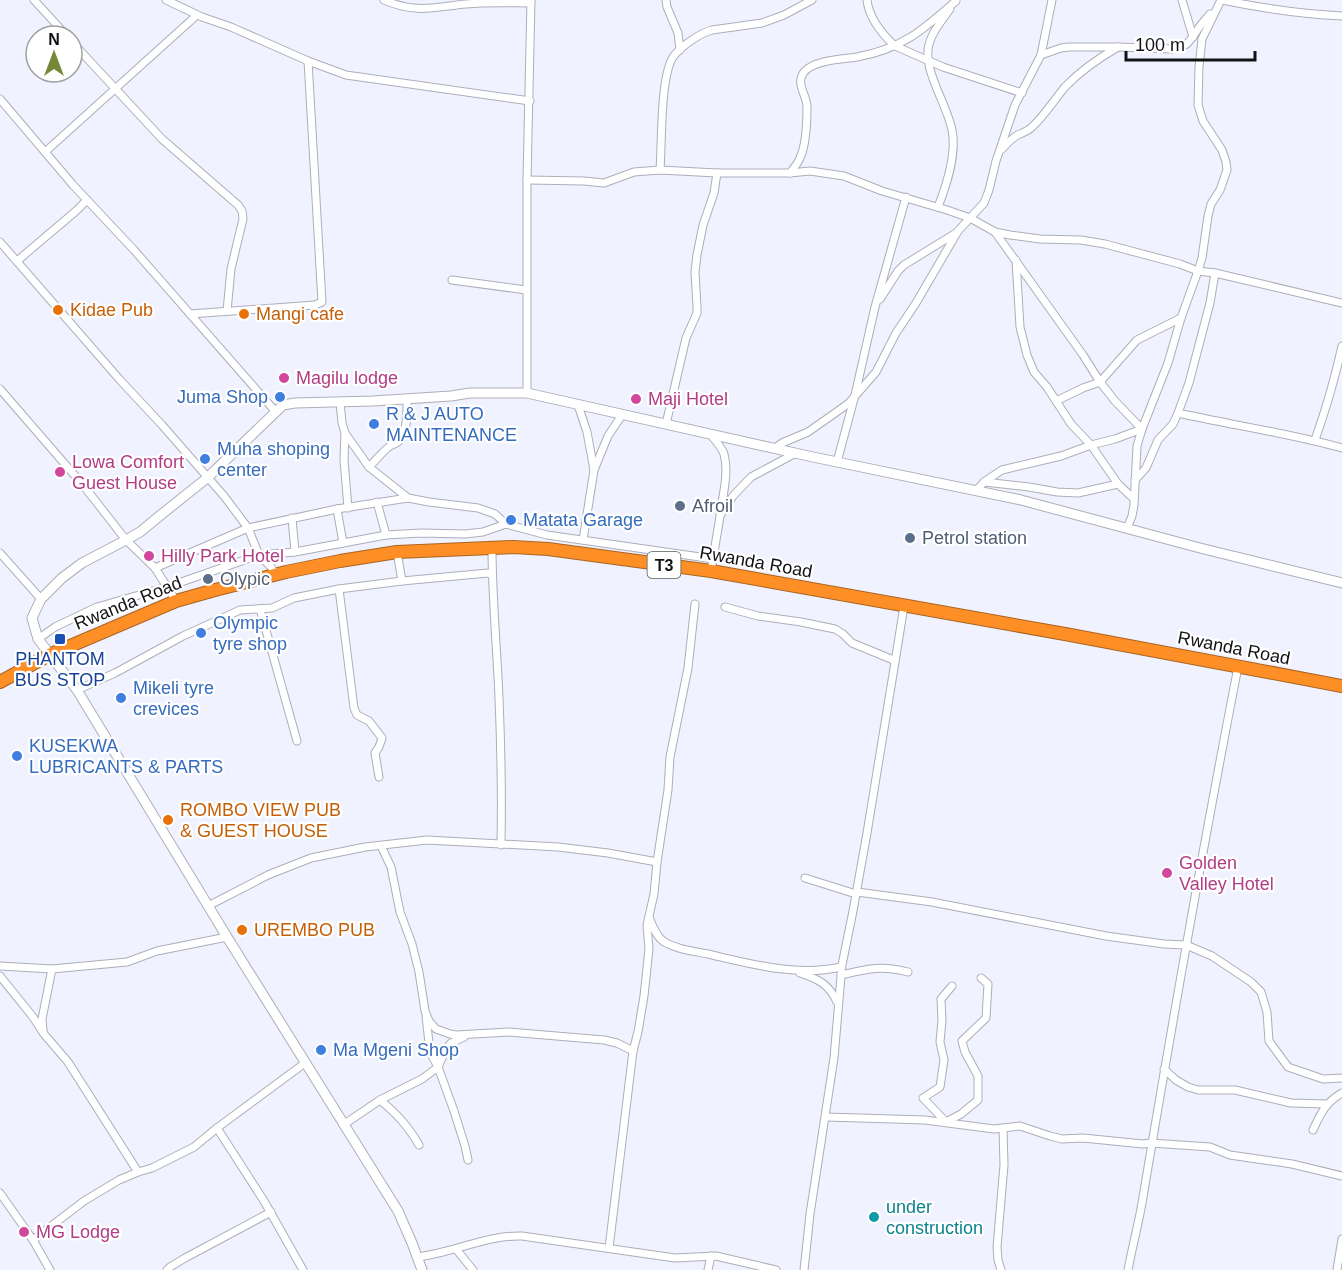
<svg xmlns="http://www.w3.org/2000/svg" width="1342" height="1270" font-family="Arial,sans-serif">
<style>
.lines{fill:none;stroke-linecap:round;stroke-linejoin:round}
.street-casing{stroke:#acaeb9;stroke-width:9}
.secondary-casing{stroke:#acaeb9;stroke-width:11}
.highway-casing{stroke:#ab6320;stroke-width:14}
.street{stroke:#fff;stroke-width:7}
.secondary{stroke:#fff;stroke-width:9}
.highway{stroke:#fd8f26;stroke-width:12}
.food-dot{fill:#e8710a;stroke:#fff;stroke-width:2}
.hotel-dot{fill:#d1479c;stroke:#fff;stroke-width:2}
.shop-dot{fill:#3f7fe0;stroke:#fff;stroke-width:2}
.service-dot{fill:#5c6f8a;stroke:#fff;stroke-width:2}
.transit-dot{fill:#1a4fb4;stroke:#fff;stroke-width:2}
.culture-dot{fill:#0f9aa8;stroke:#fff;stroke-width:2}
.labels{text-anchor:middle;stroke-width:4.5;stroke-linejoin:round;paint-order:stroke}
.shield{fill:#fff;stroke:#59595c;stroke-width:1.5}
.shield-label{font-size:16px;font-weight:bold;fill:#121216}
.food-label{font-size:18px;fill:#c56008;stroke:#fff;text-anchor:start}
.hotel-label{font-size:18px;fill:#b23c85;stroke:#fff;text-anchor:start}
.shop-label{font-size:18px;fill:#366cbe;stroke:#fff;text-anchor:start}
.service-label{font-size:18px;fill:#4e5e75;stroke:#fff;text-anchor:start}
.street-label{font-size:18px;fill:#121216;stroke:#fff}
.transit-label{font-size:18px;fill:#164399;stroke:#fff}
.culture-label{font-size:18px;fill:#0d838f;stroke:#fff;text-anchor:start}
</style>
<rect width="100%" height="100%" fill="#f0f3ff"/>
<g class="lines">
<defs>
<g id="street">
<polyline points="34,0 67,36"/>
<polyline points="166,0 202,17 231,27 308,61 346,75 530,101"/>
<path d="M384 0C416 14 434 7 466 4 488 2 509 3 531 3"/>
<polyline points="666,0 667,7 678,33 680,50"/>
<path d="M867 0C869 18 882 34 895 46L943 67 1022 93"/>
<polyline points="1182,0 1193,37"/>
<path d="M1222 0C1261 8 1301 14 1342 16"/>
<polyline points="72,42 162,139 238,205 242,211 243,219 231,269 227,311"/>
<path d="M1041 55 1061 48 1069 47H1119L1172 49C1189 46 1188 43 1198 29 1201 24 1206 19 1210 14"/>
<polyline points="0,99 73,185 134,250 275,411"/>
<path d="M1002 149C1006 144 1010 140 1016 136 1021 133 1027 132 1032 127 1045 115 1054 100 1065 87 1081 70 1099 58 1118 47"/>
<polyline points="45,152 197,15"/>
<path d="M660 170C662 144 660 78 673 57 680 47 700 33 712 30L762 23 784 15 812 0"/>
<path d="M790 173C794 168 798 163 800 158 806 145 807 121 807 107 807 95 795 84 804 72 814 60 843 59 857 57 902 49 923 30 956 1"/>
<polyline points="527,180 584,181 604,183 634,172 660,170 717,173 790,173 810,171 844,176 882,191 947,210 970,218 995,232 1010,235 1040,239 1081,240 1105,244 1180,264 1198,271 1215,273 1342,303"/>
<path d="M938 207C947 184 957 154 952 130 947 103 920 67 930 41 934 29 943 19 950 9"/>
<polyline points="0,242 120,380 162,425 224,496 248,528 259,555 271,567 276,574"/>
<polyline points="1016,260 1020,327 1027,355 1034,372 1047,387 1071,424 1091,445 1118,484 1134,499"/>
<polyline points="17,261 76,211 87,200"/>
<polyline points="452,280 526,290"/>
<polyline points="880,299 898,271 904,265 956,233"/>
<polyline points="190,314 315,305 322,302 308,61"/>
<polyline points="0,389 83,485 126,540 155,568 176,601"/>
<polyline points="527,393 527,180 531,0"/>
<path d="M407 399C407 410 408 433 399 441 396 444 393 444 390 446 382 452 376 460 369 467L408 498"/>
<polyline points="1056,401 1083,388 1100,382 1137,340 1181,318"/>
<polyline points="340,402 342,423 345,433 344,460 348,508"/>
<polyline points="578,405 587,432 594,470 583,540"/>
<path d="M1178 413C1232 425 1288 433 1342 448"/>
<polyline points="666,424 686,338 697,313 697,307 695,272 697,255 703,225 714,193 717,173"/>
<polyline points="345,433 369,467"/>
<path d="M710 434C715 440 721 446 724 454 729 472 723 495 720 514"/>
<path d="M1315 440C1326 409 1335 378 1342 346"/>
<polyline points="775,448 782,443 808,432 838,411 849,403 876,372 896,333 916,303 958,231 984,203 989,190 996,161 1015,105 1041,55 1052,0"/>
<polyline points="837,462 855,395 875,307 906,197"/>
<polyline points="594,470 608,436 622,415"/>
<polyline points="1135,480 1146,468 1158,440 1173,424 1178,413 1189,383 1210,303 1215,273"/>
<polyline points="984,482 1029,487 1057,492 1078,493 1118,484"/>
<polyline points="976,491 984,482 1002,470 1061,456 1091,445 1115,439 1142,429 1115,401 1100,382 1083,355 995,232"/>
<polyline points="377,502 386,535"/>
<polyline points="337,509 343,543"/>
<polyline points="292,518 295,552"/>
<polyline points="1127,528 1132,516 1134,505 1137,446 1142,429 1168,363 1181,318 1198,271 1202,258 1208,216 1211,204 1220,190 1227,170 1226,162 1222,150 1203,121 1198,105 1199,67 1202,39 1221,0"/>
<path d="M492 547C492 598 497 648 499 698 501 747 502 796 501 845"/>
<polyline points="397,552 402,581"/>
<polyline points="0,553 41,599"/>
<polyline points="155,568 248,528 337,509 408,498 429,502 478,508 495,514 506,524 547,535 714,559"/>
<polyline points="711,571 720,516 733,496 751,477 796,453"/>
<polyline points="339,589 354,708 357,715 369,721 382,738 379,747 375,753 379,777"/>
<polyline points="725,607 758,616 801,622 835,629 843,634 852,643 891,659 895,662 867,833 853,911 842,965 834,1058 810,1214 804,1270"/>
<polyline points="260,609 297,741"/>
<polyline points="38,639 55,627 97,607 167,587 259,555 295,552 386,535 421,533 465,534 483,532 506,524"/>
<polyline points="895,662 904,606"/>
<polyline points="77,690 115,673 183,636 240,610 272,608 294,598 339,589 402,581 488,573 492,575"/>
<polyline points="381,846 391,867 400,912 412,944 419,972 425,1011 429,1021 436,1029 450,1034 456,1035 509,1032 604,1040 617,1043 633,1051"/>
<polyline points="805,878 856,894"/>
<polyline points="857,892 932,902 1106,936 1164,944 1186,945 1212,956 1251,982 1261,992 1267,1012 1269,1041 1288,1067 1323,1079 1342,1078"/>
<polyline points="208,906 268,875 311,858 365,847 427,840 558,847 608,853 657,862"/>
<path d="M649 917C652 925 656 936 663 941 675 949 693 951 708 954 751 964 797 977 841 967"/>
<polyline points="0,966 52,969 127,962 157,951 227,937"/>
<path d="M800 973C818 979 829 984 837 1002"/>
<path d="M841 975C867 969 881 965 908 972"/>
<polyline points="0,976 33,1017 44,1034 68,1062 138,1172"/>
<polyline points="952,986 941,999 942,1020 940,1042 944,1060 940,1087 923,1098 946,1122 961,1114 978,1100 978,1076 965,1052 962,1041 986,1018 988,984 981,978"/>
<polyline points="426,1016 430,1052 438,1067 454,1111 465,1146 468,1160"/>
<polyline points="43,1031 42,1019 52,969"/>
<polyline points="1164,1069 1176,1080 1188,1087 1198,1090 1235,1090 1291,1103 1327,1104"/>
<path d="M380 1100C397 1114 408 1126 419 1145"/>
<polyline points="826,1117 925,1120 994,1129 1020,1126 1050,1136 1062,1139 1083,1138 1143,1144 1151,1143 1210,1147 1230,1155 1292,1164 1342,1176"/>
<polyline points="343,1125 380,1100 422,1079 438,1067 446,1049 451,1043 464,1037"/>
<polyline points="217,1128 264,1201 303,1270"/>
<path d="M1313 1130C1321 1113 1325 1103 1342 1093"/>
<polyline points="0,1193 33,1240 50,1270"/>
<polyline points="33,1240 84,1201 119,1180 138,1172 152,1168 194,1147 217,1128 305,1063"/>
<polyline points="609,1248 633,1051 638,1032 644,996 649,949 647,925 654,894 657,862 668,790 670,757 688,668 695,604"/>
<polyline points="456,1249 473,1270"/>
<path d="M417 1257C453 1253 485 1235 522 1236L675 1258 716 1256 776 1270"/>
<polyline points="167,1270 170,1267 185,1258 271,1212"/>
<polyline points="708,1270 711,1256"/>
<polyline points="1001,1270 998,1260 997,1247 1004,1165 1003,1129"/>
<path d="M1128 1270C1132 1248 1138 1226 1142 1203 1172 1024 1203 846 1238 667"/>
<polyline points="1337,1270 1342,1239"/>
</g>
<polyline id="secondary" points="422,1270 412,1243 398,1211 227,937 77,690 38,639 32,618 41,599 62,578 82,563 126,540 140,532 157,518 207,478 283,405 295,403 373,401 451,396 470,393 527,393 813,457 1021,500 1200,548 1342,583"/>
<polyline id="highway" points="0,682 49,655 176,601 215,590 286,572 340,561 397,552 513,547 548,549 711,571 1065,634 1342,686"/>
</defs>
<!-- street casing -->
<use href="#street" class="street-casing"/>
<!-- secondary casing -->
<use href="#secondary" class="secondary-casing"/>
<!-- highway casing -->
<use href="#highway" class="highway-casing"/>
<!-- street -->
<use href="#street" class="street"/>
<!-- secondary -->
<use href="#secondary" class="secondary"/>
<!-- highway -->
<use href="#highway" class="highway"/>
</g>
<!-- markers -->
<g class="food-dot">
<circle cx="58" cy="310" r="6"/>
<circle cx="244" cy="314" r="6"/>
<circle cx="168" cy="820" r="6"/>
<circle cx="242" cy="930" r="6"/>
</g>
<g class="hotel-dot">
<circle cx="284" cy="378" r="6"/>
<circle cx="636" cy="399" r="6"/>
<circle cx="60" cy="472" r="6"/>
<circle cx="149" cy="556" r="6"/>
<circle cx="1167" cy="873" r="6"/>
<circle cx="24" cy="1232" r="6"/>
</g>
<g class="shop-dot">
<circle cx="280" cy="397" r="6"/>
<circle cx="374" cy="424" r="6"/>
<circle cx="205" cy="459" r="6"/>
<circle cx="511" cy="520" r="6"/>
<circle cx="201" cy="633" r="6"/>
<circle cx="121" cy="698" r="6"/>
<circle cx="17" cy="756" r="6"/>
<circle cx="321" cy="1050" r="6"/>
</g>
<g class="service-dot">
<circle cx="680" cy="506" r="6"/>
<circle cx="910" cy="538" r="6"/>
<circle cx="208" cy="579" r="6"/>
</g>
<rect class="transit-dot" x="54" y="633" width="12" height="12" rx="3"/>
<circle class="culture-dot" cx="874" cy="1217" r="6"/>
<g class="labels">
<!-- shield labels -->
<rect class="shield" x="647.5" y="552" width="33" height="26" rx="4.5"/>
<g class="shield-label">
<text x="664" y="571">T3</text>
</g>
<!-- food labels -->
<g class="food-label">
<text x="70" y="316">Kidae Pub</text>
<text x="256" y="320">Mangi cafe</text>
<text x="180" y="816">ROMBO VIEW PUB<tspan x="180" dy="21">&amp; GUEST HOUSE</tspan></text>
<text x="254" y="936">UREMBO PUB</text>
</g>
<!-- hotel labels -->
<g class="hotel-label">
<text x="296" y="384">Magilu lodge</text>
<text x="648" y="405">Maji Hotel</text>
<text x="72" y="468">Lowa Comfort<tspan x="72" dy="21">Guest House</tspan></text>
<text x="161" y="562">Hilly Park Hotel</text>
<text x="1179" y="869">Golden<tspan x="1179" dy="21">Valley Hotel</tspan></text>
<text x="36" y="1238">MG Lodge</text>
</g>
<!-- shop labels -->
<g class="shop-label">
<text x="268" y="403" text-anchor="end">Juma Shop</text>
<text x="386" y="420">R &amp; J AUTO<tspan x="386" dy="21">MAINTENANCE</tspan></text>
<text x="217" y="455">Muha shoping<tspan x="217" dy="21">center</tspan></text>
<text x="523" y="526">Matata Garage</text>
<text x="213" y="629">Olympic<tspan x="213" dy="21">tyre shop</tspan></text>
<text x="133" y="694">Mikeli tyre<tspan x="133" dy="21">crevices</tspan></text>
<text x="29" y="752">KUSEKWA<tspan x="29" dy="21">LUBRICANTS &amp; PARTS</tspan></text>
<text x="333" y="1056">Ma Mgeni Shop</text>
</g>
<!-- service labels -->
<g class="service-label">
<text x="692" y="512">Afroil</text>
<text x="922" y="544">Petrol station</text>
<text x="220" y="585">Olypic</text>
</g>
<!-- street labels -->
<g class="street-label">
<text transform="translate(756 562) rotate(10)" y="6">Rwanda Road</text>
<text transform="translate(128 603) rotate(-22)" y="6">Rwanda Road</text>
<text transform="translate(1234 648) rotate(11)" y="6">Rwanda Road</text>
</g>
<!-- transit labels -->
<g class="transit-label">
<text x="60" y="665">PHANTOM<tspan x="60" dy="21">BUS STOP</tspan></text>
</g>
<!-- culture labels -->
<g class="culture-label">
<text x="886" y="1213">under<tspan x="886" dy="21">construction</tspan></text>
</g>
</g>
<!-- north arrow -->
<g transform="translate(54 54)"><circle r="28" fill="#ffffff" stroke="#a0a0a2" stroke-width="1.5"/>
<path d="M0-4.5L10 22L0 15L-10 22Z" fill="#768837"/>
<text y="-9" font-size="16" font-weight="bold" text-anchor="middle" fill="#121216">N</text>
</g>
<!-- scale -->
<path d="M1126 51v9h129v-9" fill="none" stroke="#121216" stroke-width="3"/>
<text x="1135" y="51" font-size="18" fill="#121216" stroke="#ffffff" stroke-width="4.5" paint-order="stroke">100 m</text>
</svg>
